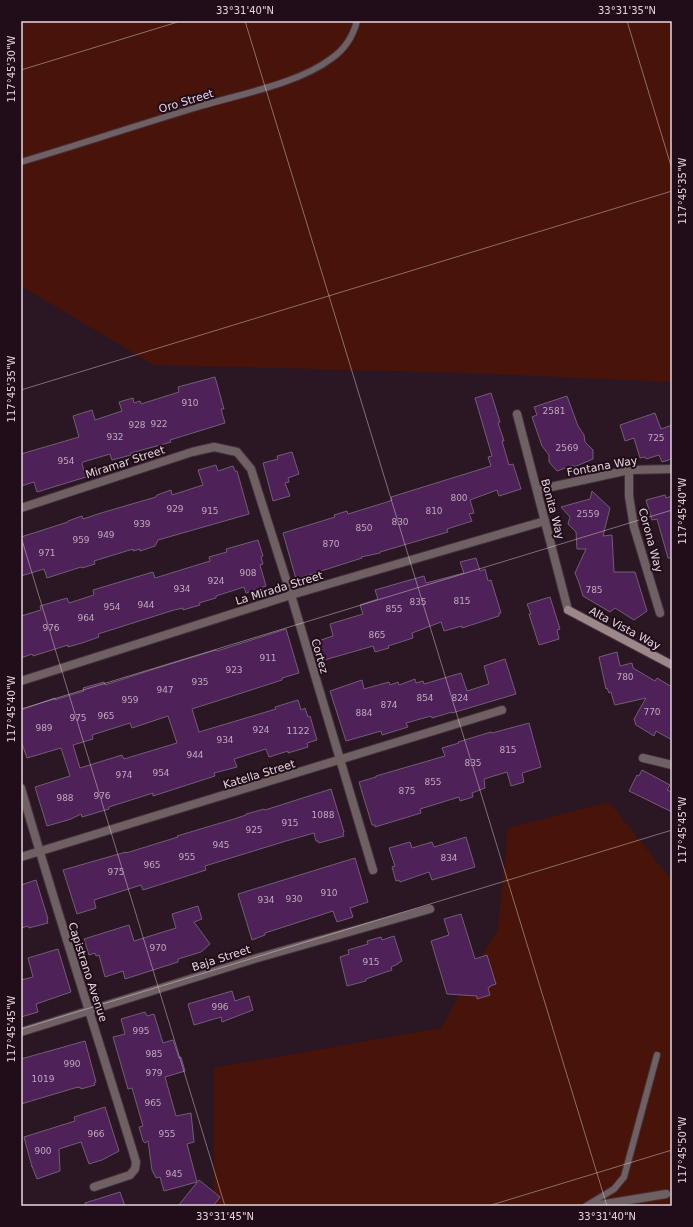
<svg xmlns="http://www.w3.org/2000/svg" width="693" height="1227" font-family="'DejaVu Sans',sans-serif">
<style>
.green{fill:#481409}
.building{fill:#4e2258;stroke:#705e74;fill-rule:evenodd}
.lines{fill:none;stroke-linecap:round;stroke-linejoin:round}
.lane-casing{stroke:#45313d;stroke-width:8}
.street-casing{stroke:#45313d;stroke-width:10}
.secondary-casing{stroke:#45313d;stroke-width:10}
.lane{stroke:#6f6163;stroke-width:6}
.street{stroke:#6f6163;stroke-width:8}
.secondary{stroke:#9e878a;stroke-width:8}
.ticks{fill:none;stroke:#e5d6de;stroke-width:1;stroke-opacity:0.45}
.labels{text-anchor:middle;stroke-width:4;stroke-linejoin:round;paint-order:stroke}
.number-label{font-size:9px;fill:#bfa9bc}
.street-label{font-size:11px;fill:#e5d6de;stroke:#210d19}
.neatline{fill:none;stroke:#e5d6de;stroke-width:1.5}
.ticks-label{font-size:10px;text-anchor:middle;fill:#e5d6de}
</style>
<rect width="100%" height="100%" fill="#2b1623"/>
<!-- green -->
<g class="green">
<polygon points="21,21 672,21 672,382 469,373 154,365 21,286"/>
<polygon points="609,802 672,881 672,1206 214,1206 214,1068 441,1028 498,929 508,828"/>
</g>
<!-- building -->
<g class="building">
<polygon points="215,377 224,409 221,409 225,423 170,440 171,442 131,453 131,455 112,460 110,454 83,462 82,464 86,477 37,492 34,482 21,486 21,454 79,437 73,416 92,410 95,420 122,411 119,402 133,398 134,403 140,401 141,404 179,392 178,387"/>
<polygon points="491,393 500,422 498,423 504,441 502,441 509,465 513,464 521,489 499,496 497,490 470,500 474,513 469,514 472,521 447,529 448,532 380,552 380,553 361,557 362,558 296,579 283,533 335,517 334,515 347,511 348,514 387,502 392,500 391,497 491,466 488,457 492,456 475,398"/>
<polygon points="567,396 578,426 584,435 585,442 593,450 593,459 574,467 573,465 557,471 549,462 549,455 542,446 532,417 537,415 534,407"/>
<polygon points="655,413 661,429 672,425 672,459 662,462 659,455 646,459 645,457 640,458 634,438 625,441 620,425"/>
<polygon points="292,452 299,474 288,478 289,482 285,483 290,496 273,501 263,463 278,459 277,456"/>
<polygon points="216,465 218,471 233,466 235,471 237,471 249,514 158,540 155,546 140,551 140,549 133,551 133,549 94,561 95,564 82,568 81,567 47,578 44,569 21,576 21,537 68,522 68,521 82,516 83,519 101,513 156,497 157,495 171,490 172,495 203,485 198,470"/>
<polygon points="592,491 610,508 603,536 612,535 614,572 635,572 647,611 634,620 615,608 610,612 583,596 579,583 575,573 586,549 577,549 576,532 568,524 570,517 561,507 590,499"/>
<polygon points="665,495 666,498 672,496 672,558 668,558 657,519 652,520 646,500"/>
<polygon points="258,540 263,556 261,557 263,564 260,565 266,586 246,593 244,587 216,596 216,598 199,603 200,605 183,610 183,608 174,610 98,634 99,637 82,643 68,647 68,645 33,656 32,654 21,658 21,616 41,610 40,606 67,598 69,603 94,595 93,590 153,572 155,578 210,561 209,557 227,552 226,549"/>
<polygon points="476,558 480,571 485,569 488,581 491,580 501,613 499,613 499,616 462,628 462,626 444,631 441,622 412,633 413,638 388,646 389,648 375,652 373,646 321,661 315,642 333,636 330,624 363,614 360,605 378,599 375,590 424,576 426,583 464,573 460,562"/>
<polygon points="550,597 560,629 557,630 559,639 539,645 529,614 531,614 527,604"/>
<path d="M286 629 299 673 282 678V680L192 709 199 732 276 709 275 707 298 700 301 710 305 708 308 717 310 716 317 740 307 743 308 747 288 753V751L269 757 266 749 234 759 237 767 214 773 215 776 153 796V793L109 807V809L82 817 81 814 71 819 47 826 35 787 70 776 61 748 27 758 21 741V710L55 698V700L61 698 84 691 83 688 104 682 105 685 151 670 216 650 217 651ZM168 716 177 743 124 759 122 755 80 768 73 745 93 739 92 735 130 723 132 728Z"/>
<polygon points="617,652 620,666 632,663 633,668 655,681 657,678 672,687 672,740 656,731 654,736 636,725 634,719 646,698 615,705 614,703 611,692 609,693 607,688 606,689 599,657"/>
<polygon points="505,659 516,694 452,713 452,712 432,718 431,716 406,723 408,727 382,735 381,731 346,741 330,691 362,680 364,689 389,682 390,685 398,682 399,685 415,679 416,683 423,681 424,684 461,673 467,691 489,684 484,666"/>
<polygon points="529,723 541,767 522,773 524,782 511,786 507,772 484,779 485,788 472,793 473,797 460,801 459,797 420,809 421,813 375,827 375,825 372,825 359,782 376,777 376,776 445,756 442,748 459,743 458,742 491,732 492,733"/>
<polygon points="642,770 670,785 667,790 672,792 672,812 629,791 637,775 639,776"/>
<polygon points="331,789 344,832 343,833 344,836 319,843 318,841 316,841 314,833 286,841 205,866 206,870 143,890 141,885 94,900 96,908 77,914 63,870 126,852 126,853 178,837 177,836 234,819 246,815 246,814 264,809 265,810"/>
<polygon points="466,837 475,867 432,880 429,872 400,882 399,880 396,881 392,867 395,866 389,848 410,842 412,848 432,842 434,847"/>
<polygon points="355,858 368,902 350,908 353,917 337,922 333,911 265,933 265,935 252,940 238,894"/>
<polygon points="36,880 48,919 47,920 48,923 29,928 28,926 21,928 21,885"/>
<polygon points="198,906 202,919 194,922 210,944 201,952 178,959 178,962 125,979 123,971 105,977 99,955 96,956 95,953 89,955 84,939 129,925 134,941 176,928 172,914"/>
<polygon points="461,914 475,959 487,955 496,984 490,986 490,987 488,988 490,995 477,999 477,996 447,994 431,941 449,935 444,919"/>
<polygon points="394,936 402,961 398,963 398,964 391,967 392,970 366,979 366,981 347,986 340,957 349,954 348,950 368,944 367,941 381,937 382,940"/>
<polygon points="58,949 71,992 36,1004 38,1012 21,1017 21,980 33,977 28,958"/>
<polygon points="232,991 235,1001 249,996 253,1010 222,1022 221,1017 194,1025 188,1004"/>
<polygon points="145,1012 147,1016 154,1014 163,1043 173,1040 179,1058 181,1057 185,1071 165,1077 176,1116 191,1113 194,1142 187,1144 197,1182 164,1191 160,1177 156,1178 152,1170 148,1141 145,1143 143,1141 139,1127 143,1126 132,1088 128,1089 113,1037 125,1034 121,1019"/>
<polygon points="85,1041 96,1082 94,1083 95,1085 81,1089 80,1087 78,1088 78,1087 21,1104 21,1059"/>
<polygon points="105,1107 119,1151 102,1160 89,1164 81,1142 59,1149 60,1171 37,1179 32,1166 32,1167 24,1137 75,1121 74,1117"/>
<polygon points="199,1180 220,1197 213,1206 178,1206"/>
<polygon points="120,1192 125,1206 85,1206 85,1203"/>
</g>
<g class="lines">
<defs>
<g id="lane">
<path d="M21 162C81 144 141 124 201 106 241 94 300 83 332 58 345 49 353 36 357 21"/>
<polyline points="586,1206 614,1189 624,1177 657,1055"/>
</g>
<g id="street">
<polyline points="517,414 568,610"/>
<polyline points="629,470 629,496 634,527 660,613"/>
<polyline points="537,490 629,470 672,469"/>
<polyline points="21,508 192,452 214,447 237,452 251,469 291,595 373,870"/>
<polyline points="21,681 291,595 545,521"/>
<polyline points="643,758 672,765"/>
<path d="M21 788C57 913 98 1037 136 1162L135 1169 130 1175 94 1187"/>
<polyline points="21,857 502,710"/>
<polyline points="21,1032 254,959 430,909"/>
<polyline points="593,1206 666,1194"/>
</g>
<polyline id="secondary" points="568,610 672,665"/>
</defs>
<!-- lane casing -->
<use href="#lane" class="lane-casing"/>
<!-- street casing -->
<use href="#street" class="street-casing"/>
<!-- secondary casing -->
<use href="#secondary" class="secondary-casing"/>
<!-- lane -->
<use href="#lane" class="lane"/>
<!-- street -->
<use href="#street" class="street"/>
<!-- secondary -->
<use href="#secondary" class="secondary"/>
</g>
<!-- ticks -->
<path class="ticks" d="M245 21 607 1206M627 21 672 169M21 70 181 21M21 390 672 191M21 537 225 1206M21 709 672 510M21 1029 672 830M488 1206 672 1150"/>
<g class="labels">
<!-- number labels -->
<g class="number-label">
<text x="190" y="406">910</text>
<text x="554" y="414">2581</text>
<text x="159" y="427">922</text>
<text x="137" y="428">928</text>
<text x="115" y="440">932</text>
<text x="656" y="441">725</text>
<text x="567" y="451">2569</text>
<text x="66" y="464">954</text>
<text x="459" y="501">800</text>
<text x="175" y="512">929</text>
<text x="210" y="514">915</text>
<text x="434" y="514">810</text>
<text x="588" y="517">2559</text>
<text x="400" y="525">830</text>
<text x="142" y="527">939</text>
<text x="364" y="531">850</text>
<text x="106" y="538">949</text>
<text x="81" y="543">959</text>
<text x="331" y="547">870</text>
<text x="47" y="556">971</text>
<text x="248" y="576">908</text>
<text x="216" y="584">924</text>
<text x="182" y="592">934</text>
<text x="594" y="593">785</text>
<text x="462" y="604">815</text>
<text x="418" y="605">835</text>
<text x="146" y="608">944</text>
<text x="112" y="610">954</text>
<text x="394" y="612">855</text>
<text x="86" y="621">964</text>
<text x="51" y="631">976</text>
<text x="377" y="638">865</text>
<text x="268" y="661">911</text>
<text x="234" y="673">923</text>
<text x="625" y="680">780</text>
<text x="200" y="685">935</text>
<text x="165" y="693">947</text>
<text x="425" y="701">854</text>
<text x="460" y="701">824</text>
<text x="130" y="703">959</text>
<text x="389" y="708">874</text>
<text x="652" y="715">770</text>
<text x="364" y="716">884</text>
<text x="106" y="719">965</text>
<text x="78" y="721">975</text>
<text x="44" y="731">989</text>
<text x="261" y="733">924</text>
<text x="298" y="734">1122</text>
<text x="225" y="743">934</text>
<text x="508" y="753">815</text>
<text x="195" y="758">944</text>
<text x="473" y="766">835</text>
<text x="161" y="776">954</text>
<text x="124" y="778">974</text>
<text x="433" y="785">855</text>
<text x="407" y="794">875</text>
<text x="102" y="799">976</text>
<text x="65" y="801">988</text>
<text x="323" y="818">1088</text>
<text x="290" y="826">915</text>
<text x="254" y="833">925</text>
<text x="221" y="848">945</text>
<text x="187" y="860">955</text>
<text x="449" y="861">834</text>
<text x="152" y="868">965</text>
<text x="116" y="875">975</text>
<text x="329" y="896">910</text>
<text x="294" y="902">930</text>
<text x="266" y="903">934</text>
<text x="158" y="951">970</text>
<text x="371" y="965">915</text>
<text x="220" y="1010">996</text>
<text x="141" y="1034">995</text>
<text x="154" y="1057">985</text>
<text x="72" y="1067">990</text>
<text x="154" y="1076">979</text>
<text x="43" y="1082">1019</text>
<text x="153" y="1106">965</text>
<text x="96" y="1137">966</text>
<text x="167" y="1137">955</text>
<text x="43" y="1154">900</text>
<text x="174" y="1177">945</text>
</g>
<!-- street labels -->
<g class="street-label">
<text transform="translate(186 101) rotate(-17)" y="4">Oro Street</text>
<text transform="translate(125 462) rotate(-18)" y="4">Miramar Street</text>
<text transform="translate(602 466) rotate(-10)" y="4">Fontana Way</text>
<text transform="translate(553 509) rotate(75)" y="4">Bonita Way</text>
<text transform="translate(651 540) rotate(75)" y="4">Corona Way</text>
<text transform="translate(279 588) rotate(-17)" y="4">La Mirada Street</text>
<text transform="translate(625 628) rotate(28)" y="4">Alta Vista Way</text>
<text transform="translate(320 656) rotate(74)" y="4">Cortez</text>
<text transform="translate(259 774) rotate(-17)" y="4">Katella Street</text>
<text transform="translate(221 958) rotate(-18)" y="4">Baja Street</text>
<text transform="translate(88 972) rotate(72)" y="4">Capistrano Avenue</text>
</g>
</g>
<!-- border -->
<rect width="693" height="1227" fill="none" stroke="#210d19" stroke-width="44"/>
<rect x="22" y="22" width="649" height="1183" class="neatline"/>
<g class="ticks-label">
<text x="245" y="14">33°31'40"N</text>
<text x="627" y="14">33°31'35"N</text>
<text transform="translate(11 69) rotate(-90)" y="4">117°45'30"W</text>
<text transform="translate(682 191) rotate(-90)" y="4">117°45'35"W</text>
<text transform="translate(11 389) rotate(-90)" y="4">117°45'35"W</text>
<text transform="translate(682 511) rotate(-90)" y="4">117°45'40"W</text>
<text transform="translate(11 709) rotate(-90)" y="4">117°45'40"W</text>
<text transform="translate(682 830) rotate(-90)" y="4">117°45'45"W</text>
<text transform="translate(11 1029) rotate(-90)" y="4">117°45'45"W</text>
<text transform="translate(682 1150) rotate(-90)" y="4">117°45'50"W</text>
<text x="225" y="1220">33°31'45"N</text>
<text x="607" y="1220">33°31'40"N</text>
</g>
</svg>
